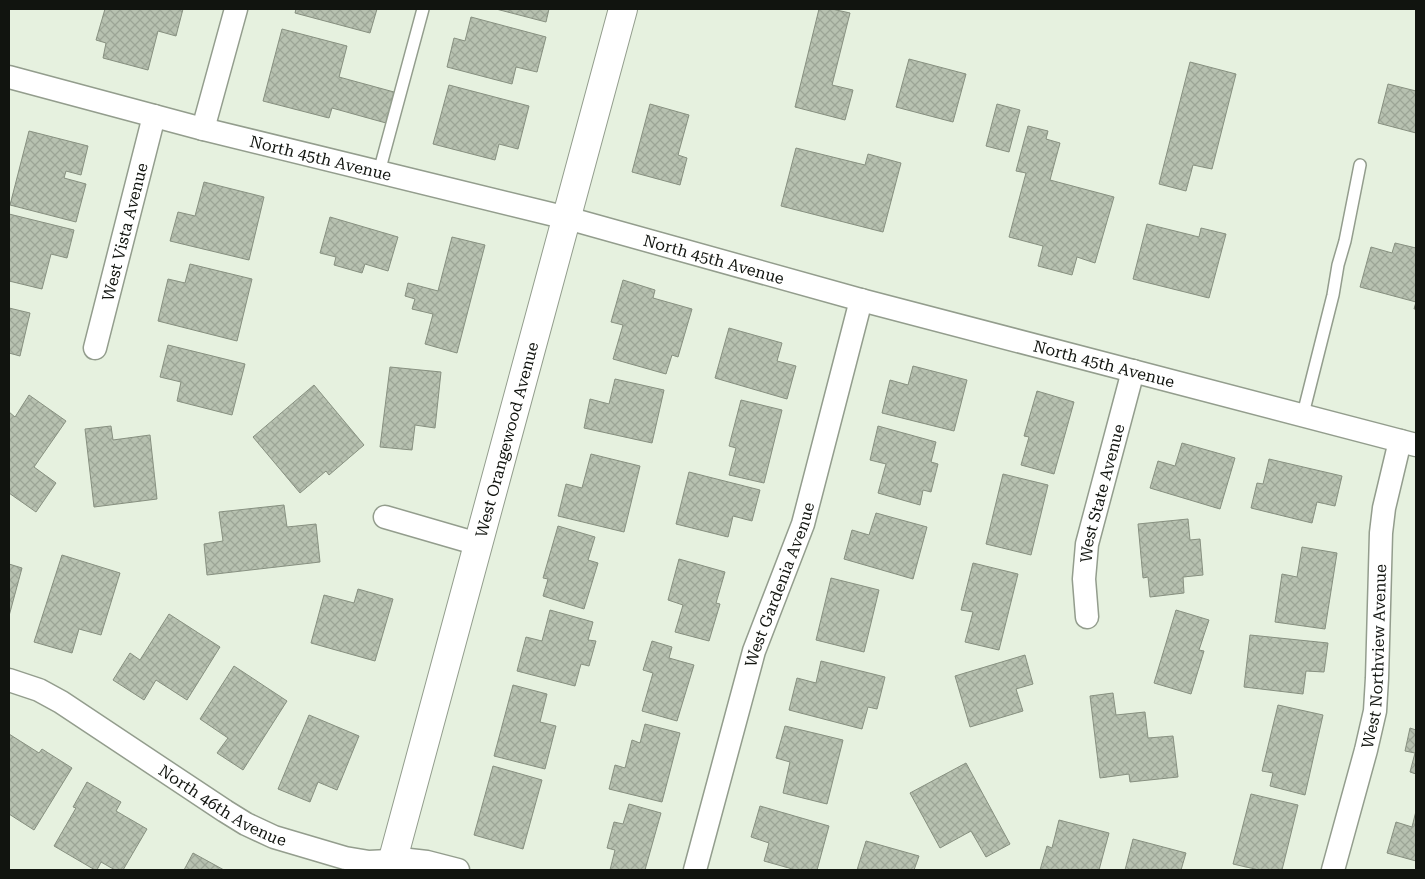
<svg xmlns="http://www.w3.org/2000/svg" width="1425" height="879" font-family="'Roboto Serif',serif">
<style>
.building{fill:url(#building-cross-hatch);stroke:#879080}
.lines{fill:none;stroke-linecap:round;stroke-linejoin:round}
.service-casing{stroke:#939d8d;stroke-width:14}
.minor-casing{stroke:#939d8d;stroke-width:25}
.tertiary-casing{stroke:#939d8d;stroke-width:30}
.service{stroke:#fff;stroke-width:11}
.minor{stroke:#fff;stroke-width:22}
.tertiary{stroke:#fff;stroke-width:28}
.labels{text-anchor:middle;stroke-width:4.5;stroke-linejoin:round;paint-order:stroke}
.street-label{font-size:16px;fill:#11140f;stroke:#f4feec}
</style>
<defs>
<pattern id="building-cross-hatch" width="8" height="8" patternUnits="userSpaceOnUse" patternTransform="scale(1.25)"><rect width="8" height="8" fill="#b7c1b0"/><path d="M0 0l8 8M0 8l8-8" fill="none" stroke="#9ca596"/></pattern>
</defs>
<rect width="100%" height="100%" fill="#e6f1df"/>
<!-- building -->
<g class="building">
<polygon points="105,9 183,9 176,36 158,31 148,70 103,58 106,43 96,40"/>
<polygon points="296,9 377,9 370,33 295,13"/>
<polygon points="496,9 549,9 546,22"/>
<polygon points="819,9 832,9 850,13 832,85 853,90 845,120 795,107"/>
<polygon points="471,17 546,37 537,72 516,67 512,84 447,67 454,38 465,41"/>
<polygon points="282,29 347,46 339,77 394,92 386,123 332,108 329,118 263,101"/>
<polygon points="909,59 966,74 953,122 896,107"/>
<polygon points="1190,62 1236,74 1212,169 1193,165 1186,191 1159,184"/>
<polygon points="1388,84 1416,91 1416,133 1378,123"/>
<polygon points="449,85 529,106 518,149 499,144 495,160 433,144"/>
<polygon points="650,104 689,115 678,155 687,158 680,185 632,172"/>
<polygon points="997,104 1020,110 1009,152 986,146"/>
<polygon points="1028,126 1048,131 1046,139 1060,143 1050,180 1114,197 1095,263 1077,257 1072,275 1038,266 1043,246 1009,237 1026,173 1016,171"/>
<polygon points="29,131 88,146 81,175 66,171 64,178 86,184 76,222 10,205"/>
<polygon points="796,148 865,165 868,154 901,163 883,232 781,206"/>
<polygon points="204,182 264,197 249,260 170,241 178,212 195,216"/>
<polygon points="9,214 74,230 67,258 51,254 42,289 9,281"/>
<polygon points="330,217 398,237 388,271 365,264 362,273 334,265 336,257 320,253"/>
<polygon points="1147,224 1199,237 1201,228 1226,234 1209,298 1133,279"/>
<polygon points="452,237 485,245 457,353 425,344 433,314 412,309 415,299 405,296 408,283 438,291"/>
<polygon points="1395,243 1416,248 1416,309 1414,309 1416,302 1360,287 1371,247 1392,253"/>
<polygon points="190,264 252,279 237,341 158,321 168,279 185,283"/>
<polygon points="623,280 655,290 653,298 692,309 678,357 672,355 666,374 613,359 623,325 611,322"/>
<polygon points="9,308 30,313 20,356 9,353"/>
<polygon points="729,328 782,343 777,361 796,366 787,399 715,378"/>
<polygon points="168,345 245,364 232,415 177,401 181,382 160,377"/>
<polygon points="913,366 967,380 954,431 882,413 890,380 908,385"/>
<polygon points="390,367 441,372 435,428 415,425 412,450 380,447"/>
<polygon points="615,379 664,390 652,443 584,428 590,399 609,404"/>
<polygon points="314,385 364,445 329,475 326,471 300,493 253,437"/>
<polygon points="1037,391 1074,402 1054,474 1021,465 1029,437 1024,436"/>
<polygon points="29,395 66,421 34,467 56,483 36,512 9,493 9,412 15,417"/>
<polygon points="741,400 782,410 764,483 729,475 736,448 729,446"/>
<polygon points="111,426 113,440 150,435 157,499 94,507 85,429"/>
<polygon points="878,426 936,442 931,462 938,464 931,492 923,490 920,505 878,493 886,464 870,460"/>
<polygon points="1182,443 1235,458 1220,509 1150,488 1158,461 1175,466"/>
<polygon points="591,454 640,466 624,532 558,516 566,484 582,488"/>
<polygon points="1269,459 1342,476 1335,506 1317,502 1312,523 1251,508 1257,483 1263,484"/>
<polygon points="689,472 760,490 752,521 733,516 728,537 676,524"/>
<polygon points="1003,474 1048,485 1031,555 986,544"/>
<polygon points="284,505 287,527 316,524 320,562 207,575 204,544 223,541 219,512"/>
<polygon points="876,513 927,527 913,579 844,559 852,530 869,535"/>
<polygon points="1188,519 1190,540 1200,539 1203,575 1183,577 1184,593 1150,597 1148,577 1143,578 1138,524"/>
<polygon points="558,526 595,537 588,560 598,563 584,609 543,596 548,579 543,578"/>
<polygon points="1302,547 1337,553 1325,629 1275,622 1282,574 1297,577"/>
<polygon points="62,555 120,573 101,635 79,629 72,653 34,642"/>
<polygon points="679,559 725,572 716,603 720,604 709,641 675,632 683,605 668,600"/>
<polygon points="973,563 1018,574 999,650 965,642 973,612 961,610"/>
<polygon points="9,564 22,568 9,616"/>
<polygon points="831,578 879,590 864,652 816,640"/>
<polygon points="358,589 393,599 375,661 311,643 324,595 354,603"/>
<polygon points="550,610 593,622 588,640 596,641 589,666 581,664 575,686 517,671 526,637 542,641"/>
<polygon points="1176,610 1209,620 1199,650 1204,651 1191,694 1154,683"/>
<polygon points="169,614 220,647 187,700 156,680 144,700 113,680 130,653 140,660"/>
<polygon points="1250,635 1328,643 1324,672 1306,671 1303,694 1244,687"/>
<polygon points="652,641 672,647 669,658 694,665 677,721 642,711 653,673 643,670"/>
<polygon points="1025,655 1033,684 1016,689 1023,711 970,727 955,676"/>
<polygon points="821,661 885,677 877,709 868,707 862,729 789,710 797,678 816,683"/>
<polygon points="234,666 287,701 243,770 217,753 228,738 200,719"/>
<polygon points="513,685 547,694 540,722 556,726 545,769 494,756"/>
<polygon points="1113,693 1116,715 1145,712 1148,738 1173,736 1178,777 1130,782 1129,774 1100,778 1090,696"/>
<polygon points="1278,705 1323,715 1305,795 1270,786 1273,773 1262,771"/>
<polygon points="309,715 359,736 337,790 318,782 310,802 278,789"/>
<polygon points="645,724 680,733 662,802 609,789 615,765 625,768 632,740 640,743"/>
<polygon points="785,726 843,740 827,804 783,793 790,762 776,758"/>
<polygon points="1410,728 1416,730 1416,774 1410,772 1415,753 1405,751"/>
<polygon points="9,734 39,753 42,749 72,768 34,830 9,814"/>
<polygon points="966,763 1010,844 986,857 971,831 940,848 910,793"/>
<polygon points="493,766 542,780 523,849 474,835"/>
<polygon points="87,782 121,802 116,811 147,829 123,870 115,870 101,862 97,870 95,870 54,846 76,808 73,807"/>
<polygon points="1251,794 1298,805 1282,870 1259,870 1233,864"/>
<polygon points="629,804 661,813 645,870 610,870 615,850 607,848 614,822 623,824"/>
<polygon points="760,806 829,826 817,870 796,870 764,861 769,843 751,837"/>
<polygon points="1416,811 1416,861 1387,853 1396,822 1412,827"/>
<polygon points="1059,820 1109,833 1099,870 1040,870 1047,846 1052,848"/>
<polygon points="1133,839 1186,853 1181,870 1125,870"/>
<polygon points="866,841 919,856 914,870 857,870"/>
<polygon points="193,853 224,870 184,870"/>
</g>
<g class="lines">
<defs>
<g id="service">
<polyline points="379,172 423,9"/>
<polyline points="1303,414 1333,295 1338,265 1345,241 1360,165"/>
</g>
<g id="minor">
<path id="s1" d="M9 77 203 129 567 218 861 300 1416 445"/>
<polyline points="203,129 236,9"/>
<path id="s2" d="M95 348 154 116"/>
<polyline points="385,517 478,544"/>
<path id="s3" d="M1087 617 1084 579 1087 544 1133 371"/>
<path id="s4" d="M9 680 39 690 61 702 225 811 246 824 274 837 345 858 369 862 409 860 427 862 458 870"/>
<path id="s5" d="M695 870 754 651 803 524 861 300"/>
<path id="s6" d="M1333 870 1366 750 1375 711 1377 678 1381 533 1384 508 1400 441"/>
</g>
<g id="tertiary">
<path id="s7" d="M390 870 623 9"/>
</g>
</defs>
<!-- service casing -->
<use href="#service" class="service-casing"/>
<!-- minor casing -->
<use href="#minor" class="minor-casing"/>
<!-- tertiary casing -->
<use href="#tertiary" class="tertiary-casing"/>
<!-- service -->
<use href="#service" class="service"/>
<!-- minor -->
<use href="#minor" class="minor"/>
<!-- tertiary -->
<use href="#tertiary" class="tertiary"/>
</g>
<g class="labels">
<!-- street labels -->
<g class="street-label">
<text dy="6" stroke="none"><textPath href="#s1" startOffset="322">North 45th Avenue</textPath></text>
<text dy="6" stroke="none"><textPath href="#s2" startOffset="120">West Vista Avenue</textPath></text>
<text dy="6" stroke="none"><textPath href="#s1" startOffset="728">North 45th Avenue</textPath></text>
<text dy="6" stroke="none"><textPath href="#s1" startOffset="1132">North 45th Avenue</textPath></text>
<text dy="6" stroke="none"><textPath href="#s7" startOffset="446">West Orangewood Avenue</textPath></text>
<text dy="6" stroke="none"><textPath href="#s3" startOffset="126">West State Avenue</textPath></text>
<text dy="6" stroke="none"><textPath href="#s5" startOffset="298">West Gardenia Avenue</textPath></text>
<text dy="6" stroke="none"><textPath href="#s6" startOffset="219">West Northview Avenue</textPath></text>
<text dy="6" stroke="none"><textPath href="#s4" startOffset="249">North 46th Avenue</textPath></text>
</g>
</g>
<!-- border -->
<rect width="1425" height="879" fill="none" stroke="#11140f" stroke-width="20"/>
</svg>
